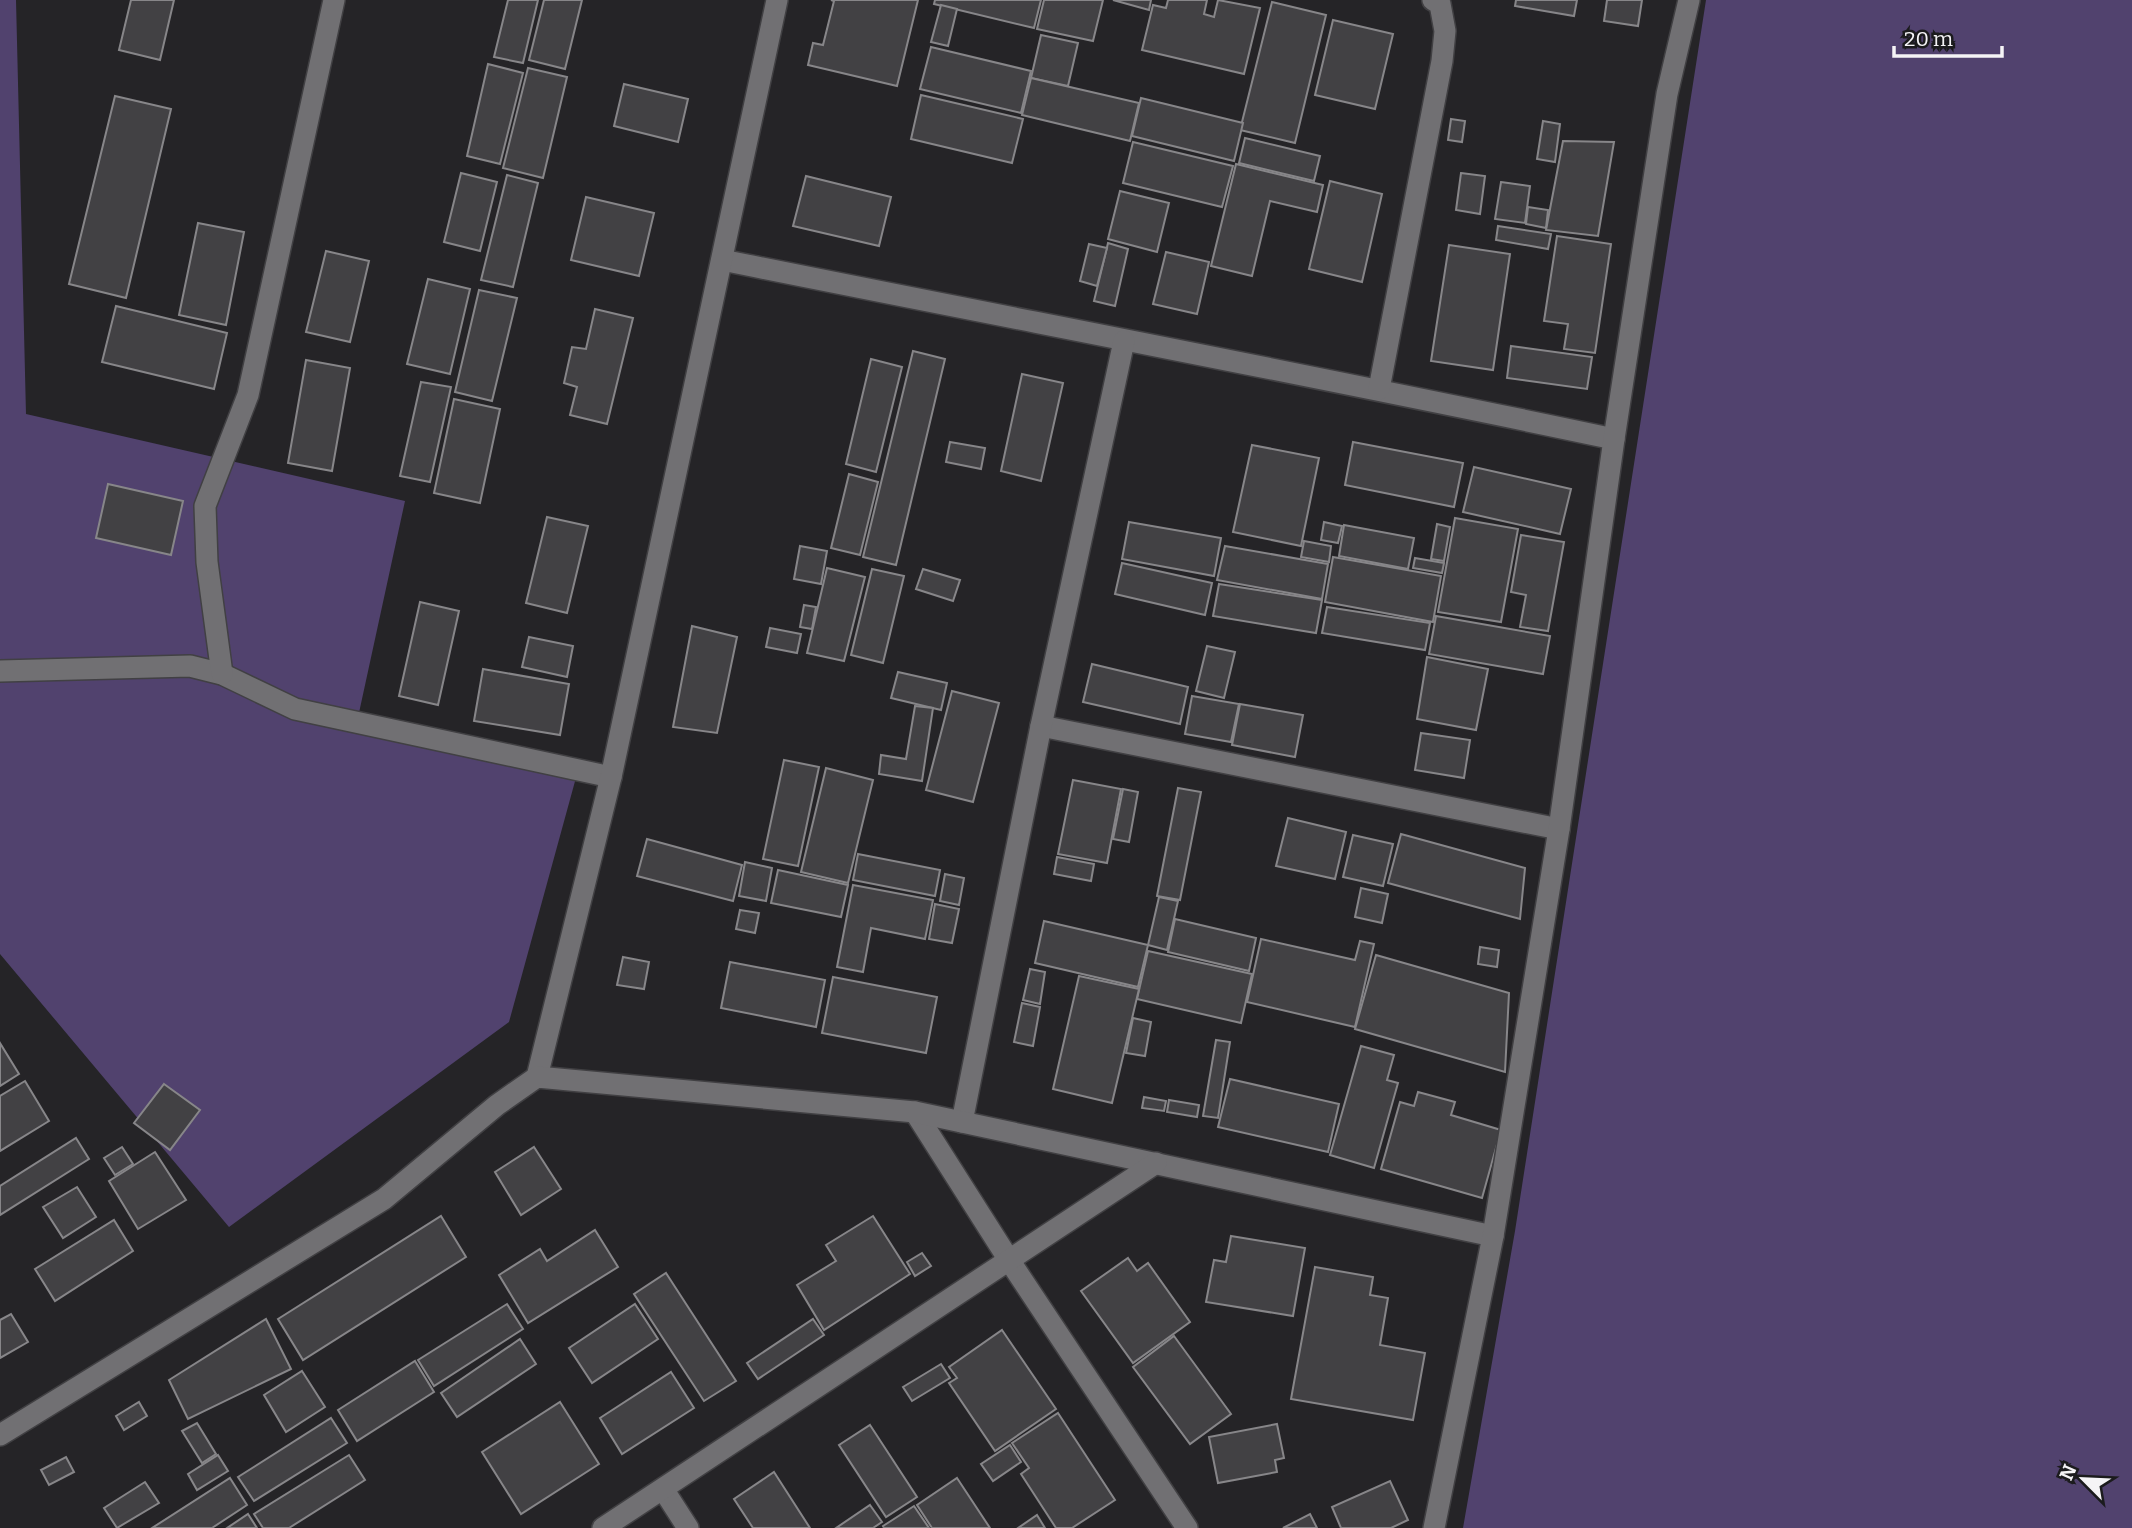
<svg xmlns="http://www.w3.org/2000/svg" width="2132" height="1528" font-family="Bitter,serif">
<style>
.green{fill:#51426e}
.building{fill:#424144;stroke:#878689;stroke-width:2}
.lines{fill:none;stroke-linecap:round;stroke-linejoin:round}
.minor-casing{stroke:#414043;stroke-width:24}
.minor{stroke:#717073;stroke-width:21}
</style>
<rect width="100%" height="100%" fill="#252427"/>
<!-- green -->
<g class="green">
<polygon points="0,0 16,0 26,414 405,501 357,722 577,774 509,1022 229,1227 0,954"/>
<polygon points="1706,0 2132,0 2132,1528 1463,1528 1515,1231"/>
</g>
<!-- building -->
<g class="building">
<polygon points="131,0 174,0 160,60 119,50"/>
<polygon points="508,0 538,0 523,63 494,57"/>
<polygon points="544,0 582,0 565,69 529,60"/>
<polygon points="831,0 918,0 897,86 808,65 813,43 823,45 834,1"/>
<polygon points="935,0 1041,0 1034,28 934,4"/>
<polygon points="1044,0 1103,0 1093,41 1037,29"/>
<polygon points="1113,0 1151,0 1149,10"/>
<polygon points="1168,0 1207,0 1204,14 1214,17 1218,0 1260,8 1244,74 1142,50 1153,5 1166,8"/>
<polygon points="1516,0 1577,0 1574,16 1515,6"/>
<polygon points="1607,0 1642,0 1638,26 1604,21"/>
<polygon points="1272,2 1326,15 1295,143 1240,130"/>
<polygon points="941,5 957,9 948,46 931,42"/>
<polygon points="1333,20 1393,34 1375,109 1315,95"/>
<polygon points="1041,35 1078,43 1068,86 1031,78"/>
<polygon points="931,47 1031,71 1021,113 920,89"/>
<polygon points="488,64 523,73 500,164 467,156"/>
<polygon points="528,68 567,77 543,178 503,168"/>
<polygon points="1031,78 1139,103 1130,141 1022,115"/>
<polygon points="624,84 688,99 678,142 614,126"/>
<polygon points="921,95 1023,119 1012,163 911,139"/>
<polygon points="115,96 171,109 126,298 69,284"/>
<polygon points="1141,98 1243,123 1234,161 1132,136"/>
<polygon points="1451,119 1465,121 1462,142 1448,140"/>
<polygon points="1543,121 1560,124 1555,162 1537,159"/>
<polygon points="1245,138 1320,156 1314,181 1239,163"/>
<polygon points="1563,141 1614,142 1598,236 1546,230"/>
<polygon points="1133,142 1233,166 1222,207 1123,183"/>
<polygon points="1236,164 1323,185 1317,212 1270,201 1252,276 1211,266"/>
<polygon points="461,173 497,182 480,251 444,242"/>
<polygon points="1461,173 1485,176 1480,214 1456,210"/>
<polygon points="507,175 538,183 513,287 481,280"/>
<polygon points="806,176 891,197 879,246 793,226"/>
<polygon points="1330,181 1382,194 1362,282 1309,269"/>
<polygon points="1501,182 1530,186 1525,223 1495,219"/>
<polygon points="1120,191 1169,203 1157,252 1108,239"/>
<polygon points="586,197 654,213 639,276 571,260"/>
<polygon points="1528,207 1548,210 1546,228 1526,224"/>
<polygon points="198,223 244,232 226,325 179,315"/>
<polygon points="1498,226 1551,234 1548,249 1496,240"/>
<polygon points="1557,236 1611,244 1595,353 1564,349 1568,324 1544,321"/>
<polygon points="1108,243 1128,249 1115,306 1094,301"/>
<polygon points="1089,244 1107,248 1097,286 1080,281"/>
<polygon points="1449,245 1510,254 1493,370 1431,361"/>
<polygon points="326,251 369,261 350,342 306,332"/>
<polygon points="1166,252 1209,262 1197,314 1153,304"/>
<polygon points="428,279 470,289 450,374 407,364"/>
<polygon points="479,290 517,298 492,401 455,392"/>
<polygon points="116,306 227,333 214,389 102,362"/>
<polygon points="595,309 633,318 607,424 570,415 577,387 564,383 572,347 586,349"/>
<polygon points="1511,346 1592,357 1587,389 1507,378"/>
<polygon points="913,351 945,359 896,565 863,557"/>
<polygon points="871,359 902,367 876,472 846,464"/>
<polygon points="306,360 350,368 332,471 288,463"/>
<polygon points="1022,374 1063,383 1041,481 1001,471"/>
<polygon points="421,382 451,387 430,482 400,476"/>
<polygon points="454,399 500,409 480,503 434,493"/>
<polygon points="950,442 985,448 981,469 946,462"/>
<polygon points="1353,442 1463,463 1454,507 1345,485"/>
<polygon points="1252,445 1319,458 1301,546 1233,532"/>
<polygon points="1474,467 1571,489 1560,534 1463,512"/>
<polygon points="849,474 878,482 860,555 831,548"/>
<polygon points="108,484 183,501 171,555 96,538"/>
<polygon points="547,517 588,526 567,613 526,603"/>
<polygon points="1455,518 1518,529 1501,622 1438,612"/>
<polygon points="1129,522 1221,538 1214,576 1122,559"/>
<polygon points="1324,522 1342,526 1338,543 1321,540"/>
<polygon points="1437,524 1450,527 1444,561 1431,559"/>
<polygon points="1344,525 1414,538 1408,569 1339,556"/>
<polygon points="1521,535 1564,542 1548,631 1520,627 1526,595 1511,592"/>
<polygon points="1304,541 1331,546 1329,562 1301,557"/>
<polygon points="800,546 827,551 821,584 794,579"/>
<polygon points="1225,546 1328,564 1322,599 1217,580"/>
<polygon points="1333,557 1441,576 1433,622 1325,602"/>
<polygon points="1415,558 1444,563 1442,573 1413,568"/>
<polygon points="1122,563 1212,583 1205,615 1115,594"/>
<polygon points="827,568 865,577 844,661 807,653"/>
<polygon points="872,569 904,576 883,663 851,655"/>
<polygon points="923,569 960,580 953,601 916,589"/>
<polygon points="1219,584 1322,600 1316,633 1213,616"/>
<polygon points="420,602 459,611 438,705 399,696"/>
<polygon points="804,605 816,607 812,629 800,627"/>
<polygon points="1327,607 1430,623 1425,650 1322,633"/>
<polygon points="1436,616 1550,636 1543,674 1429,654"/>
<polygon points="692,626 737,637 717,733 673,727"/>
<polygon points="770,628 801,634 797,653 766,647"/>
<polygon points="529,637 573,646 567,677 522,667"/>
<polygon points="1207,646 1235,652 1224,698 1196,691"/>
<polygon points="1427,657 1488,669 1476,730 1417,719"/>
<polygon points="1092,664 1188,687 1180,724 1083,702"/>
<polygon points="483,669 569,684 560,735 474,721"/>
<polygon points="898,672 947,683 941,710 891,698"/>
<polygon points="952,691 999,703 973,802 926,790"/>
<polygon points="1192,696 1239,704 1231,742 1185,734"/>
<polygon points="1240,704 1303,715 1295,757 1232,745"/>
<polygon points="915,706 933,708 922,781 879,774 881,755 906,759"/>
<polygon points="1421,733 1470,740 1464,778 1415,770"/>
<polygon points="784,760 819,767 798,866 763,859"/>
<polygon points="826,768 873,780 848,883 801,872"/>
<polygon points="1073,780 1121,789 1107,863 1058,854"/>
<polygon points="1178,788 1201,792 1180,900 1157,896"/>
<polygon points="1123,789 1138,792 1129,842 1113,839"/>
<polygon points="1288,818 1346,832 1335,879 1276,866"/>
<polygon points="1401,834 1525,868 1520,919 1388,883"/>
<polygon points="1353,835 1393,844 1383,886 1343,877"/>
<polygon points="647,839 742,865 733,901 637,876"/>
<polygon points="858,854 940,870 935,896 853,880"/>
<polygon points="1057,857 1094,864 1091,881 1054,874"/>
<polygon points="745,862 772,868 766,901 739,896"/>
<polygon points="778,870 848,885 841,917 771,903"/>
<polygon points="945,874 964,878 959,905 940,901"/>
<polygon points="853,885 933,900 925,939 871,928 863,972 837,967"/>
<polygon points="1361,888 1388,894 1382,923 1355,917"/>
<polygon points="1159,897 1178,901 1167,950 1148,945"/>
<polygon points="935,904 959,909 952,943 929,939"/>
<polygon points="740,910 759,913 755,933 736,929"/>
<polygon points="1175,919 1256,938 1249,971 1168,952"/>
<polygon points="1044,921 1148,945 1138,987 1035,963"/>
<polygon points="1261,939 1355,960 1360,941 1374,944 1355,1027 1247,1002"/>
<polygon points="1480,947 1499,950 1497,967 1478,964"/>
<polygon points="1148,951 1252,974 1241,1023 1137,999"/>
<polygon points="1376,955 1509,993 1505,1072 1355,1029"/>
<polygon points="623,957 649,962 644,989 617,985"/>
<polygon points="730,962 825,980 816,1027 721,1008"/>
<polygon points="1030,969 1045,972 1040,1004 1023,1000"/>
<polygon points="1079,976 1139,989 1112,1103 1053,1089"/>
<polygon points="833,977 937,997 926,1053 822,1033"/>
<polygon points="1022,1003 1040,1007 1033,1046 1014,1042"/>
<polygon points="1133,1018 1151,1022 1145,1056 1126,1053"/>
<polygon points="1216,1040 1230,1042 1218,1118 1203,1116"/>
<polygon points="0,1043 19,1074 0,1086"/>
<polygon points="1361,1046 1394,1055 1387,1080 1398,1083 1374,1168 1330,1155"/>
<polygon points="1230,1079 1339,1104 1328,1152 1218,1127"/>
<polygon points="25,1081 49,1121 0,1151 0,1096"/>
<polygon points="164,1084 200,1110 170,1150 134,1123"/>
<polygon points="1418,1092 1455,1102 1451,1115 1501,1130 1482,1198 1381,1169 1400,1102 1414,1106"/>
<polygon points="1144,1097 1166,1101 1164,1111 1142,1108"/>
<polygon points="1169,1100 1199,1105 1197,1117 1167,1112"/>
<polygon points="76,1138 89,1159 0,1215 0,1186"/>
<polygon points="122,1147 133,1164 115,1175 104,1158"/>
<polygon points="534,1147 561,1189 521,1215 495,1172"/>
<polygon points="155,1152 186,1200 138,1229 109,1181"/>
<polygon points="77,1187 96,1217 63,1238 43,1207"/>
<polygon points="441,1216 466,1257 303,1360 278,1319"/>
<polygon points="873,1216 910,1274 824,1330 797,1285 836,1261 826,1245"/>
<polygon points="114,1220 133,1251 55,1301 35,1269"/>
<polygon points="595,1230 618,1267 528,1323 499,1275 540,1249 547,1261"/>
<polygon points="1231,1236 1305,1248 1293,1316 1206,1302 1214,1260 1226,1262"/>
<polygon points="922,1253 931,1266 915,1276 907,1262"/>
<polygon points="1128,1258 1137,1271 1148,1263 1190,1322 1133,1363 1081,1291"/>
<polygon points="1315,1267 1373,1277 1370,1295 1388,1298 1380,1345 1425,1353 1413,1420 1291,1399"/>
<polygon points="666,1273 736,1381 704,1401 634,1294"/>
<polygon points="507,1304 523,1329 434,1386 418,1360"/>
<polygon points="635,1304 658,1339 592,1383 569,1348"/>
<polygon points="11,1314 28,1342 0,1358 0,1320"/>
<polygon points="266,1319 291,1369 188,1419 169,1380"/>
<polygon points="813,1319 824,1335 758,1379 747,1363"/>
<polygon points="1002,1330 1056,1409 995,1451 949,1383 957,1378 949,1367"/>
<polygon points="1174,1336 1231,1414 1190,1444 1133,1367"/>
<polygon points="520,1339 536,1364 457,1417 441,1393"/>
<polygon points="415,1361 434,1392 357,1441 338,1410"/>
<polygon points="941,1364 950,1378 912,1401 903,1387"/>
<polygon points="302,1371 325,1407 286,1432 264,1395"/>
<polygon points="671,1372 694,1408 622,1454 600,1418"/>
<polygon points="139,1402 147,1416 124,1430 116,1416"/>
<polygon points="560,1402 599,1464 521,1514 482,1452"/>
<polygon points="1058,1413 1115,1500 1072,1528 1056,1528 1021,1474 1029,1468 1012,1443"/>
<polygon points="331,1418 347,1443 254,1501 238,1477"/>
<polygon points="197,1423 216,1454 202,1463 182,1431"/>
<polygon points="1277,1424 1284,1458 1275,1460 1277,1472 1218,1483 1209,1437"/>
<polygon points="870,1425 917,1497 886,1517 839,1445"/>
<polygon points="1010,1445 1021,1462 993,1481 981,1464"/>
<polygon points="218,1455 228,1471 197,1490 188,1474"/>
<polygon points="349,1455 365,1480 289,1528 263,1528 254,1514"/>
<polygon points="66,1457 74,1472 49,1485 41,1470"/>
<polygon points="774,1472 810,1528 753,1528 734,1499"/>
<polygon points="230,1478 247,1505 212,1528 152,1528"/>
<polygon points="957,1478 990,1528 932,1528 917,1505"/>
<polygon points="1390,1481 1408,1520 1391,1528 1341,1528 1332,1507"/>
<polygon points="145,1482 159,1503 117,1528 104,1508"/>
<polygon points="870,1505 882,1522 873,1528 836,1528"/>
<polygon points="914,1506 929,1528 884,1528 883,1526"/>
<polygon points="248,1514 257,1528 227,1528"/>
<polygon points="1310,1514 1317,1528 1283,1528"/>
<polygon points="1037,1515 1045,1528 1018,1528"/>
</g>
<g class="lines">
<defs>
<g id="minor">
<path d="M722 260C1020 320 1317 376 1614 439"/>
<polyline points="1379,389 1442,61 1445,31 1440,4 1433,0"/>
<polyline points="0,671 190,666 222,674 295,709 611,777"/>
<polyline points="222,674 207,562 205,506 248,395 334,0"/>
<polyline points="1041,726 1559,829"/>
<polyline points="537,1077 611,777 777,0"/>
<polyline points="915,1112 1009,1260 1187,1528"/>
<polyline points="962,1122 1041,726 1124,341"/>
<polyline points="0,1435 384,1199 497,1105 537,1077 915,1112 1493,1236"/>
<polyline points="663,1489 688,1528"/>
<polyline points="603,1528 1156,1163"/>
<polyline points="1434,1528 1493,1236 1559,829 1614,439 1667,94 1689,0"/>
</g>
</defs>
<!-- minor casing -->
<use href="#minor" class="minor-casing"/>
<!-- minor -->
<use href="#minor" class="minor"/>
</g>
<!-- north arrow -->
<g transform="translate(2083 1479) rotate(294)" stroke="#1b1b1d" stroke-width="5" paint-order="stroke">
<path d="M0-5L12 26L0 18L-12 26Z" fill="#f5f4f6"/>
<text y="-10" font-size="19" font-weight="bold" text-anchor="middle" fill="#f5f4f6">N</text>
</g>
<!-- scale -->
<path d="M1894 46v10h108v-10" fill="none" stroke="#f5f4f6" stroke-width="3.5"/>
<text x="1904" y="46" font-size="21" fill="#f5f4f6" stroke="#1b1b1d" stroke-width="5" paint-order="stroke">20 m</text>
</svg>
